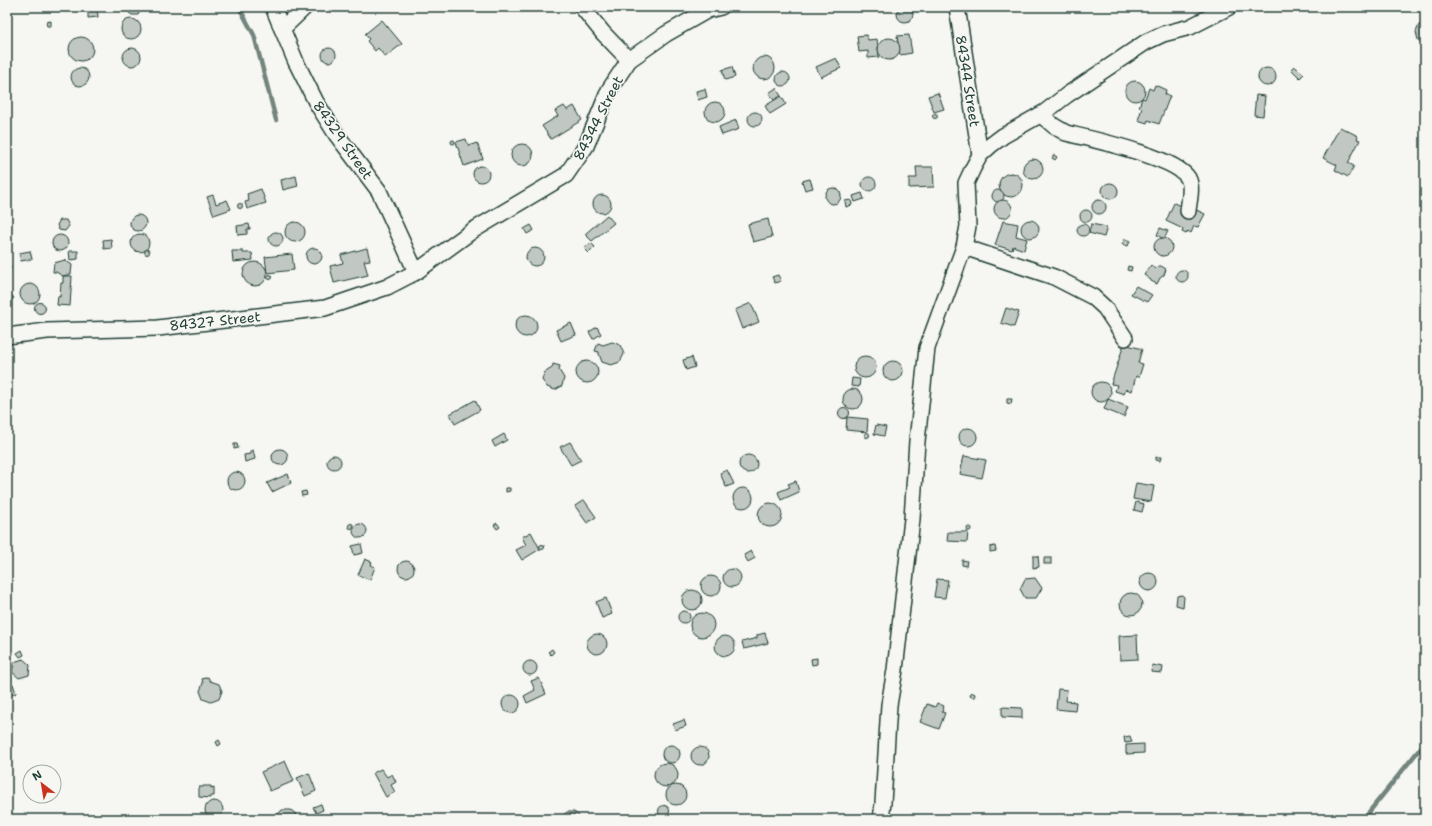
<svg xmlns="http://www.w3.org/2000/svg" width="1432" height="826" font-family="'Shantell Sans',sans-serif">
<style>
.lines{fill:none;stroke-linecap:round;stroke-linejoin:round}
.stream{stroke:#72847d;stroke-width:4.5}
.building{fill:#c1c8c3;stroke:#1f3d34}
.street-casing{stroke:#1f3d34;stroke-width:18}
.street{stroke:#f6f6f2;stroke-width:15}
.labels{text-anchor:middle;stroke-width:3.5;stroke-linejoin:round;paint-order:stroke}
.street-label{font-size:14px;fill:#1f3d34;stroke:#f6f6f2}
</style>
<rect width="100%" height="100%" fill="#f6f6f2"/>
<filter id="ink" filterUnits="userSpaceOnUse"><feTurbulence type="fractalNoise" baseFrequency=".025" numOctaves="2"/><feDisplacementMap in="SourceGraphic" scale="8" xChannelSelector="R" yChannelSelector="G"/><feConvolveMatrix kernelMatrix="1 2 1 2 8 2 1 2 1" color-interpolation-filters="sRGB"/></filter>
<g filter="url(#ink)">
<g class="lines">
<!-- stream -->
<g class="stream">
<polyline points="239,7 254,35 276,120"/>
<polyline points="1367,819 1369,812 1423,745 1425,738"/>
</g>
</g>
<!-- building -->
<g class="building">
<circle cx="905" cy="14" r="8"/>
<polygon points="128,7 141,7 140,11 138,15 132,15 128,12"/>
<polygon points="88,8 97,8 98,17 88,18"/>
<circle cx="131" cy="29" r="10"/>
<polygon points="382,20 402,44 385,57 378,48 375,51 367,41 369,39 365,34"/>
<polygon points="51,21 51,26 47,26 46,22"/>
<polygon points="1425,22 1425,45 1418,40 1416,32 1419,25"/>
<polygon points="867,35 868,40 877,39 879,57 868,58 868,51 859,52 857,36"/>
<polygon points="909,35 912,53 900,55 897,36"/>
<circle cx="81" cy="49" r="12"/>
<circle cx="889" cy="49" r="11"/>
<circle cx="132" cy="57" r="9"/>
<circle cx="329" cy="55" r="7"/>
<circle cx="764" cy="68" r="11"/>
<polygon points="836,58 841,68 821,77 816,67"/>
<polygon points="1294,66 1304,74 1300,78 1291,69"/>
<polygon points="732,67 735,77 725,80 722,70"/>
<circle cx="1267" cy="77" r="9"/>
<circle cx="80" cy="77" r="9"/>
<circle cx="783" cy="79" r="7"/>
<circle cx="1135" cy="91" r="10"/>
<polygon points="1155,85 1166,90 1165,94 1170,96 1159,124 1148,120 1147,123 1138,120 1142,108 1139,107 1142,98 1145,99 1149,88 1153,90"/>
<polygon points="776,88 781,96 774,100 769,93"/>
<polygon points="705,89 707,97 698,100 696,91"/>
<polygon points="938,93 944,109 934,112 928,96"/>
<polygon points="1256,95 1265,96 1263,116 1254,115"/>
<polygon points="781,96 786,104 770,114 765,106"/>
<circle cx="715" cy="112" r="10"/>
<polygon points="564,106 567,110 574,106 582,120 551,139 542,126 558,116 555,111"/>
<circle cx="755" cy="119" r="7"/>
<circle cx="935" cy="116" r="2.5"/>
<polygon points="736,120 739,129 722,135 719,127"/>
<polygon points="1340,127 1358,136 1357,139 1360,140 1348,163 1354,166 1348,177 1335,170 1337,165 1323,158"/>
<polygon points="466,139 468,146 477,143 483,159 464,166 456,142"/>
<circle cx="453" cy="142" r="2"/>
<circle cx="522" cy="155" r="11"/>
<polygon points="1054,155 1057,157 1055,160 1052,158"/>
<circle cx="1033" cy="169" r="10"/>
<circle cx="481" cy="174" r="8"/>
<polygon points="916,167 933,167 934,187 909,188 909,178 917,178"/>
<circle cx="1011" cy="185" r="12"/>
<polygon points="296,176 298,186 283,190 281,180"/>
<circle cx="869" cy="184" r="7"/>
<polygon points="810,179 813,188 805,190 802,181"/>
<circle cx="1110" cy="191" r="8"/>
<circle cx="833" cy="196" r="8"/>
<polygon points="261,189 266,203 247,209 245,202 249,201 247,194"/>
<circle cx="998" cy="196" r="6"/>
<polygon points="862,193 864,199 855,202 853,196"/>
<polygon points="213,195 216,204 227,200 231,209 214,215 207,197"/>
<circle cx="602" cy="204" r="9"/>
<circle cx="1099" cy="207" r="7"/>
<polygon points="851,200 852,205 846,207 845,201"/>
<circle cx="1003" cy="209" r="9"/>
<polygon points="1174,203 1187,209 1188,206 1205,214 1198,227 1194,226 1191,233 1188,231 1186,234 1182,232 1183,229 1166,221"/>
<circle cx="240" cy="206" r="2.5"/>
<circle cx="1086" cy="216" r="6"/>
<circle cx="138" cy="223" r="8"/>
<polygon points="607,215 614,223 592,241 585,234"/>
<polygon points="768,219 772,237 753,242 748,224"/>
<circle cx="1030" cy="229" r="9"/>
<polygon points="60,220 66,220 69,226 65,231 59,230 57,225"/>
<polygon points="1003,221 1018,224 1016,236 1027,239 1024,250 1013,246 1012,250 995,245"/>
<circle cx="295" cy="232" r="10"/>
<polygon points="249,224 250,229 247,229 247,234 238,235 237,226"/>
<polygon points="1091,224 1107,227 1104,237 1089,233"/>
<circle cx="1083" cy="230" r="6"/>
<polygon points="531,225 534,230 527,234 524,229"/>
<polygon points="1160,228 1168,231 1164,239 1157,235"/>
<circle cx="276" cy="239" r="7"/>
<circle cx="140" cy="243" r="9"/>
<polygon points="7,235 9,244 7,247"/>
<circle cx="60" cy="243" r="8"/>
<circle cx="1163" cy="247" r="9"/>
<polygon points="111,239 112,248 104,249 103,240"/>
<polygon points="1125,239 1130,241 1128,246 1122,244"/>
<polygon points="591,243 595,247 589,253 584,248"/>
<circle cx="535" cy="257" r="9"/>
<polygon points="367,248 370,260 364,261 368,275 334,283 330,266 343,263 341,255"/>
<circle cx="314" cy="256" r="8"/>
<circle cx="147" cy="252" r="2.5"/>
<polygon points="30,251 32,259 21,261 19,253"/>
<polygon points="69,251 78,251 78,259 70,260"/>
<polygon points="232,251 243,251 243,253 252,253 253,260 233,262"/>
<polygon points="292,254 294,270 267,273 265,257"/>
<polygon points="65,260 72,265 71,274 63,276 56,272 53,272 54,263"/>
<polygon points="7,261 11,268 7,275"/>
<circle cx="255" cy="274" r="12"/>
<polygon points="1151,265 1155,269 1158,266 1161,266 1166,269 1164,275 1160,278 1157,284 1151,281 1151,280 1144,275"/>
<polygon points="1128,266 1132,267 1131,271 1127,270"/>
<circle cx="1182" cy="276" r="6"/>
<circle cx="270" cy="277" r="2.5"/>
<polygon points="778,275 781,281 775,283 772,277"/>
<polygon points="63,276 72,276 70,306 57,305 58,296 60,297 61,283 63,283"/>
<circle cx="30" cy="294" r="10"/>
<polygon points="1136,286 1152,295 1147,302 1131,294"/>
<polygon points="7,290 14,298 7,304"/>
<circle cx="40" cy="308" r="5.5"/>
<polygon points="751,303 759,322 742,329 735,310"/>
<polygon points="1006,308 1019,312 1014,327 1001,323"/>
<circle cx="526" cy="326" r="11"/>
<polygon points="571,323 576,335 561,341 556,330"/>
<polygon points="597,327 601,334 593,339 589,332"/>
<polygon points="612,342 620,345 624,354 620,362 611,365 602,362 599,354 599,352 595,351 598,343 603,345"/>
<polygon points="1124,344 1142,349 1138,363 1143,364 1139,377 1136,376 1132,391 1126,389 1124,394 1115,391 1117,385 1111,384"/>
<circle cx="865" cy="367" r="11"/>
<polygon points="692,357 695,367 686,370 683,360"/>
<circle cx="587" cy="372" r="11"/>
<circle cx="893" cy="371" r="10"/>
<polygon points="553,364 560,366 559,370 564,378 562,386 555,390 547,387 542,380 544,373 552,368"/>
<polygon points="852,378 860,379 859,387 851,386"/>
<circle cx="1101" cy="392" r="10"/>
<circle cx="853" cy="399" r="10"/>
<polygon points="1007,399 1012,399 1011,404 1007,403"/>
<polygon points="1108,399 1128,407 1124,417 1104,409"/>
<polygon points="475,400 480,410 455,424 450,414"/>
<circle cx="844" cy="413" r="5.5"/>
<polygon points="847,417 868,419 867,432 846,430"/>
<polygon points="876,425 886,427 884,436 874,434"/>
<circle cx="968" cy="437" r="9"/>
<circle cx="867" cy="435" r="2.5"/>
<polygon points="504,434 507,440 495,447 492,441"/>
<polygon points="570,442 581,460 571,465 560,447"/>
<polygon points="234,444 237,444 238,448 234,449"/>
<circle cx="280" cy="457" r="8"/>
<polygon points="253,450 255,459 245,462 244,455 250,454 250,451"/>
<circle cx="748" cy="464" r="9"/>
<circle cx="334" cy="462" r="7"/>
<polygon points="964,456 986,460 982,478 960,474"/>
<polygon points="1156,457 1161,457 1160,461 1156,460"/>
<polygon points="727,470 734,484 726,487 720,473"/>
<circle cx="236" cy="481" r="9"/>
<polygon points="288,474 291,483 272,492 267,483"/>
<polygon points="796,481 799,492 781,500 778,492 790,487 788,484"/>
<polygon points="1136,483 1154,486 1151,502 1133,499"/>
<polygon points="506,488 510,488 510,491 506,492"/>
<circle cx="743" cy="498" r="10"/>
<polygon points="306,491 307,495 302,496 301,492"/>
<polygon points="584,500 596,517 587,523 575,506"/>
<polygon points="1136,502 1144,504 1142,512 1134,510"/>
<circle cx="770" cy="515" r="12"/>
<polygon points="497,523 500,527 497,529 494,525"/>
<circle cx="351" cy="526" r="2.5"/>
<circle cx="360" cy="531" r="7"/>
<circle cx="969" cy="529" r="2"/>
<polygon points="531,532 540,549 522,560 516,550 526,545 522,537"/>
<polygon points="948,532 968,532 967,542 947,541"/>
<polygon points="361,544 363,553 354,555 352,546"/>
<circle cx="542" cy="547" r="2.5"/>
<polygon points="995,546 996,551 990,552 990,547"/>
<polygon points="751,551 755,558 748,562 744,555"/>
<polygon points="1033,556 1038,556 1039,567 1033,568"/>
<rect x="1044" y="558" width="7" height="6"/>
<polygon points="365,559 372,562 371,565 375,567 370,580 358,575"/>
<polygon points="962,560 967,561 966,566 962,565"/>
<circle cx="406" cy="569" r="8"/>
<circle cx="732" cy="578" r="9"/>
<circle cx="1149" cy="582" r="9"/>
<circle cx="711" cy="586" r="10"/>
<polygon points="1035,578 1042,588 1036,598 1025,598 1020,589 1025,579"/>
<polygon points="937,579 948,580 945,598 934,597"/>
<circle cx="692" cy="600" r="10"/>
<circle cx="1131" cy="604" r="11"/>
<polygon points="1182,595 1184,597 1183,607 1176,605 1177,596"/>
<polygon points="606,598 612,614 602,618 596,602"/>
<circle cx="684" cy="617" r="6"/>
<circle cx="702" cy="625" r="12"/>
<polygon points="765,633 768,643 744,649 742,642 757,638 757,635"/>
<circle cx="597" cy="644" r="10"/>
<polygon points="1137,635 1138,659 1120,660 1119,636"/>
<circle cx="725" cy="646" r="10"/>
<polygon points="552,649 554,652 551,655 548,652"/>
<polygon points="22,650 24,655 20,657 17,653"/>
<polygon points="817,658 817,664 812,665 811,659"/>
<polygon points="23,659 30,665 29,675 19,678 12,672 14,662"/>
<circle cx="530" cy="668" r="7"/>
<polygon points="1152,665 1163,667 1162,673 1151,672"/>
<polygon points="208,677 210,681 219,684 222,691 219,699 211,702 203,699 200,691 203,683 202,679"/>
<polygon points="539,678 546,694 527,703 524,696 535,690 531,681"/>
<polygon points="13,684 16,693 7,697 7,686"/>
<polygon points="1058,689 1067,690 1066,701 1076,702 1075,711 1056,709"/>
<polygon points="971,692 975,694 974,698 970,696"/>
<circle cx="511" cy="704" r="9"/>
<polygon points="937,703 944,706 942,712 945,713 939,729 920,722 927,704 935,707"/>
<polygon points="1002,707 1022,708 1022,718 1002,717"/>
<polygon points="684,720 686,726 675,730 673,724"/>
<polygon points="1130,736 1132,742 1125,743 1124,737"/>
<polygon points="219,740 221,744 218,746 216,742"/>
<polygon points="1144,744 1144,753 1126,754 1126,745"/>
<circle cx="671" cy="754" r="9"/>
<circle cx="700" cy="756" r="9"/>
<polygon points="285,761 294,781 270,791 261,772"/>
<circle cx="666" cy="775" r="12"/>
<polygon points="381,769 387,777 392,774 396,782 391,785 395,792 386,797 373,773"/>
<polygon points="309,773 316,791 305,796 297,778"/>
<circle cx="676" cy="795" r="10"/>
<polygon points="203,786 211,786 211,788 214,787 214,796 210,796 210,798 199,797 199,787 203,787"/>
<circle cx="214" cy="810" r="9"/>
<polygon points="321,804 323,810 316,813 313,807"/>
<circle cx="664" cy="811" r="5.5"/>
<polygon points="282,810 291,810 297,815 297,819 276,819 276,816"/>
<polygon points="567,812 574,812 579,816 580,819 561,819 562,816"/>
<polygon points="676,815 681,816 684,819 670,819"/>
<polygon points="306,816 309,819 301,819 302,817"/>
</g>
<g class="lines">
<defs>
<g id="street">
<polyline points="273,7 296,62 316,102 336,134 379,191 416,272"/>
<polyline points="582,7 603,33 629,60"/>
<polyline points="957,7 980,155"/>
<polyline points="282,29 305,7"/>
<path d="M1041 115 1054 126 1066 133C1091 139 1176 157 1188 178 1193 187 1189 200 1188 211"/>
<polyline points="964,247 1054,277 1093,297 1105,308 1125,338"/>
<polyline points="7,336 47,331 158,328 325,308 387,287 416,272 472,231 566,175 586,146 609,90 629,60 666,34 708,10 721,7"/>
<polyline points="881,819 883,803 889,705 895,670 912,519 917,441 927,348 964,247 968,226 966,183 973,168 980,155 991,145 1003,136 1045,112 1067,95 1146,42 1163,34 1190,27 1229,7"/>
</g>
</defs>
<!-- street casing -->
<use href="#street" class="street-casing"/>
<!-- street -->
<use href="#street" class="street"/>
</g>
</g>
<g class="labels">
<!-- street labels -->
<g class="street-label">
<text transform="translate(968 81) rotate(81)" y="5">84344 Street</text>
<text transform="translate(598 118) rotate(-63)" y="5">84344 Street</text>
<text transform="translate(343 140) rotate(55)" y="5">84329 Street</text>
<text transform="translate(215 321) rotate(-6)" y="5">84327 Street</text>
</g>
</g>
<!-- margin -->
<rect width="1432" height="826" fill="none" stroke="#f6f6f2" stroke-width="24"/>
<rect x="12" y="12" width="1408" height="802" fill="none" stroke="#1f3d34" stroke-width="1.5" filter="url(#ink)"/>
<!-- north arrow -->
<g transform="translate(42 784) rotate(329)"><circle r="19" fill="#f6f6f2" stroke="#a0aca6"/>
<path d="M0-3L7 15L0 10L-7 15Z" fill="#c8321e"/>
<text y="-6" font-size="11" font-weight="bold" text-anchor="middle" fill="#1f3d34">N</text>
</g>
</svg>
